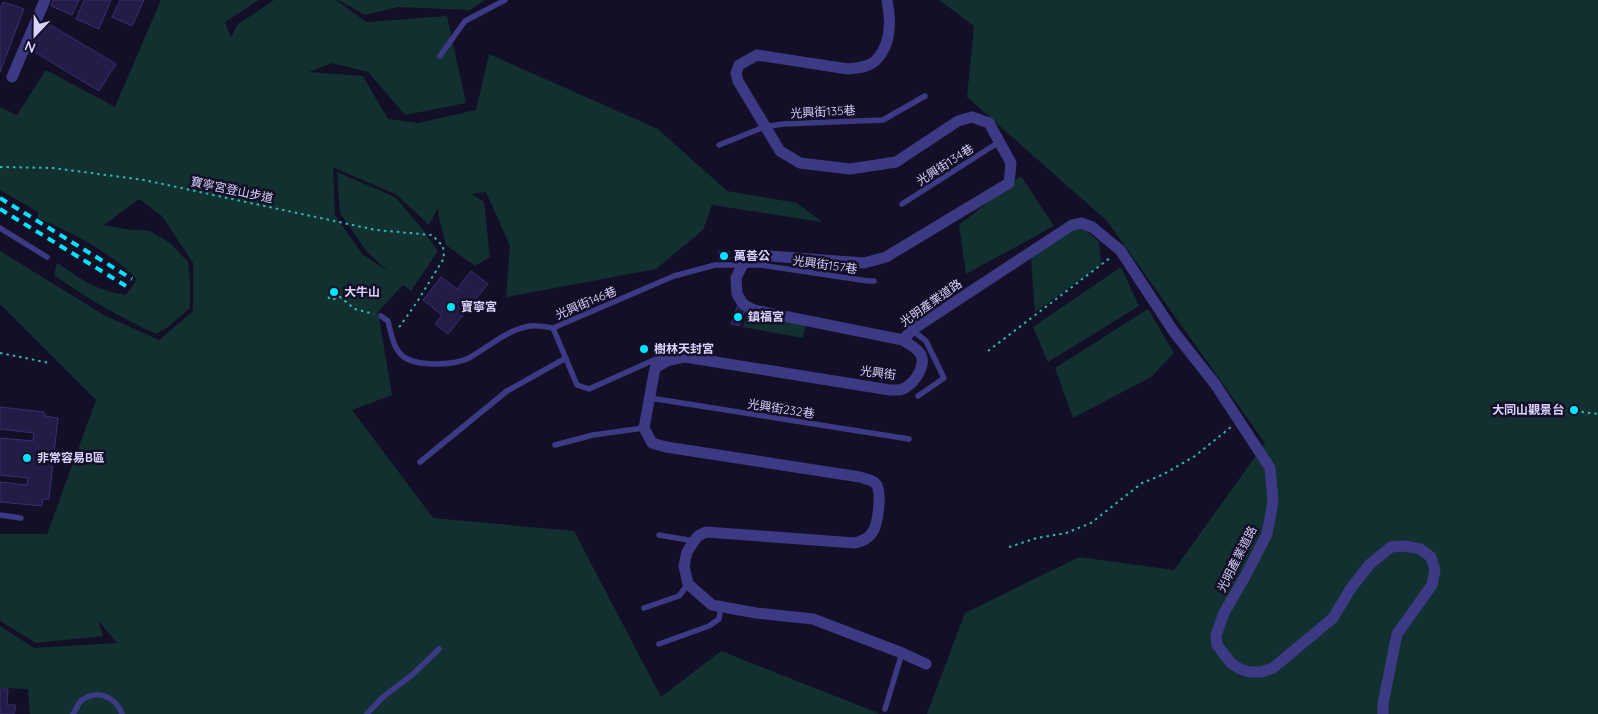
<svg xmlns="http://www.w3.org/2000/svg" width="1598" height="714" font-family="Quicksand,'Noto Sans TC',sans-serif">
<style>
.green{fill:#12302f}
.building{fill:#241b47;stroke:#3b2d73}
.lines{fill:none;stroke-linecap:round;stroke-linejoin:round}
.path{stroke:#2fb8b0;stroke-width:2;stroke-dasharray:2.5 4;stroke-linecap:butt}
.lane{stroke:#3d3a85;stroke-width:5.5}
.street{stroke:#3d3a85;stroke-width:11}
.rail{stroke:#00e5ff;stroke-width:4;stroke-dasharray:8 6;stroke-linecap:butt}
.poi-dot{fill:#00e5ff;stroke:#130f26;stroke-width:2}
.labels{text-anchor:middle;stroke-width:5;stroke-linejoin:round;paint-order:stroke}
.street-label{font-size:12px;fill:#d9d4ff;stroke:#130f26}
.poi-label{font-size:12px;font-weight:bold;fill:#d9d4ff;stroke:#130f26;text-anchor:start}
</style>
<rect width="100%" height="100%" fill="#130f26"/>
<!-- green -->
<g class="green">
<path d="M161 0H259L225 22 231 38 237 25 274 0H336L366 22 447 16 466 103 405 115 368 72 332 63 309 72 363 76 388 119 418 123 476 110 489 54 658 129 727 191 797 203 822 222 712 205 703 230 656 269 506 297 510 246 486 192 472 194 484 202 490 257 475 266 446 245 439 218 438 208 429 225 397 195 333 167 335 215 362 254 389 272 367 252 340 213 337 172 395 197 420 226 438 251 411 291 403 285 378 312 392 395 352 410 433 518 574 531 661 697 721 651 881 714H30L28 689 0 688V626L34 648 117 643 98 620 103 636 36 643 0 621V534H47L96 400 0 304V251L104 315 159 340 193 311V263L162 216 139 199 104 225 124 229 150 231 170 243 188 262 190 281V308L168 327 156 334C117 316 88 299 54 275L57 263C83 280 95 290 126 295L137 279C110 252 73 233 38 218V212L0 190V107L17 115 46 70 115 107Z"/>
<polygon points="338,0 485,0 470,10 398,7 365,15"/>
<polygon points="939,0 1598,0 1598,714 927,714 965,613 1079,557 1174,570 1265,443 1107,221 967,97 974,26"/>
<polygon points="1021,176 1054,226 966,274 959,225"/>
<polygon points="1082,227 1099,242 1101,265 1035,312 1031,259 1066,231"/>
<polygon points="1121,267 1139,306 1048,362 1033,327"/>
<polygon points="1148,309 1174,353 1151,377 1073,418 1055,368"/>
<polygon points="747,313 806,323 803,338 743,327"/>
</g>
<!-- building -->
<g class="building">
<polygon points="53,0 79,0 72,15 51,6"/>
<polygon points="84,0 111,0 99,29 76,19"/>
<polygon points="120,0 144,0 132,26 112,17"/>
<polygon points="3,2 24,9 0,72 0,9"/>
<polygon points="44,21 116,64 99,91 28,48"/>
<polygon points="729,251 730,259 719,260 718,252"/>
<polygon points="471,271 488,284 448,334 435,324 442,315 423,300 441,277 457,289"/>
<polygon points="738,304 745,310 739,326 731,324"/>
<polygon points="0,407 44,412 45,416 58,418 49,499 43,499 42,506 0,502 0,482 27,485 28,478 0,475 0,438 33,441 34,433 0,429"/>
<polygon points="0,689 8,689 7,705 16,705 14,714 0,714"/>
</g>
<g class="lines">
<!-- path -->
<g class="path">
<polyline points="0,167 53,168 144,180 376,230 432,235 443,246 444,258 417,302 398,329"/>
<polyline points="328,297 331,300 340,297 355,309 374,314"/>
<polyline points="988,351 1110,258"/>
<polyline points="0,353 50,363"/>
<polyline points="1575,411 1598,414"/>
<polyline points="1009,547 1037,538 1066,533 1091,523 1142,483 1162,475 1195,456 1231,427"/>
</g>
<!-- lane -->
<g class="lane">
<polyline points="440,56 465,21 505,0"/>
<polyline points="719,145 764,127 783,124 883,120 925,96"/>
<polyline points="902,204 999,142"/>
<polyline points="0,228 47,257"/>
<path d="M381 316 388 321C395 354 400 363 435 364 446 364 459 363 469 358 489 347 506 330 530 326 537 325 546 327 553 328"/>
<polyline points="912,330 926,341 944,378 918,396"/>
<polyline points="682,356 674,351 589,389 577,385 553,328 674,276 715,265 760,265 868,281 874,281"/>
<polyline points="650,398 909,439"/>
<polyline points="555,445 593,435 644,428"/>
<polyline points="420,462 507,391 566,358"/>
<polyline points="0,515 21,518"/>
<polyline points="659,535 694,541"/>
<polyline points="644,608 679,596 688,584"/>
<polyline points="659,644 709,626 719,619 721,606"/>
<polyline points="885,709 902,653"/>
<path d="M73 714C76 710 78 703 82 700 98 689 116 697 122 714"/>
<polyline points="367,714 383,697 412,675 439,649"/>
</g>
<!-- street -->
<g class="street">
<path d="M887 0C891 20 892 43 877 59 871 67 857 68 848 69L757 55 739 65 736 73 738 81 780 151 800 163 850 169 896 162 958 121 972 117 989 123 1011 163 1009 183 886 257 864 263 770 256 747 260 743 264 736 278 737 294 743 304 754 310 903 340C908 344 918 348 921 355 926 366 915 382 905 388 900 391 895 390 890 390L685 357 667 361 655 368 644 428 652 443 666 447 860 477C865 479 871 479 875 483 883 489 878 525 872 533 868 539 862 541 855 543L706 532 698 536 694 541 687 552 684 566 688 584 712 605 756 613 813 619 902 653 926 664"/>
<polyline points="12,77 45,0"/>
<polyline points="903,340 912,330 1072,225 1081,223 1092,227 1120,250 1174,332 1215,384 1270,468 1273,502 1267,534 1247,573 1224,613 1216,635 1217,645 1231,663 1240,669 1250,672 1261,672 1273,668 1333,618 1351,588 1370,564 1391,547 1405,546 1420,549 1431,557 1435,570 1432,585 1397,634 1383,704 1383,714"/>
</g>
<!-- rail -->
<g class="rail">
<polyline points="0,198 132,279"/>
<polyline points="0,209 126,286"/>
</g>
</g>
<!-- markers -->
<g class="poi-dot">
<circle cx="724" cy="256" r="5"/>
<circle cx="334" cy="292" r="5"/>
<circle cx="451" cy="307" r="5"/>
<circle cx="738" cy="317" r="5"/>
<circle cx="644" cy="349" r="5"/>
<circle cx="1574" cy="410" r="5"/>
<circle cx="27" cy="458" r="5"/>
</g>
<g class="labels">
<!-- street labels -->
<g class="street-label">
<text transform="translate(823 112) rotate(-3)" y="4">光興街135巷</text>
<text transform="translate(945 165) rotate(-33)" y="4">光興街134巷</text>
<text transform="translate(232 190) rotate(12)" y="4">寶寧宮登山步道</text>
<text transform="translate(825 265) rotate(8)" y="4">光興街157巷</text>
<text transform="translate(586 303) rotate(-23)" y="4">光興街146巷</text>
<text transform="translate(931 303) rotate(-35)" y="4">光明產業道路</text>
<text transform="translate(878 373) rotate(7)" y="4">光興街</text>
<text transform="translate(781 409) rotate(9)" y="4">光興街232巷</text>
<text transform="translate(1237 559) rotate(-63)" y="4">光明產業道路</text>
</g>
<!-- poi labels -->
<g class="poi-label">
<text x="734" y="260">萬善公</text>
<text x="344" y="296">大牛山</text>
<text x="461" y="311">寶寧宮</text>
<text x="748" y="321">鎮福宮</text>
<text x="654" y="353">樹林天封宮</text>
<text x="1564" y="414" text-anchor="end">大同山觀景台</text>
<text x="37" y="462">非常容易B區</text>
</g>
</g>
<!-- north arrow -->
<g transform="translate(35 35) rotate(202)" stroke="#130f26" stroke-width="4" paint-order="stroke">
<path d="M0-4L9 19L0 12L-9 19Z" fill="#d9d4ff"/>
<text y="-8" font-size="14" font-weight="bold" text-anchor="middle" fill="#d9d4ff">N</text>
</g>
</svg>
